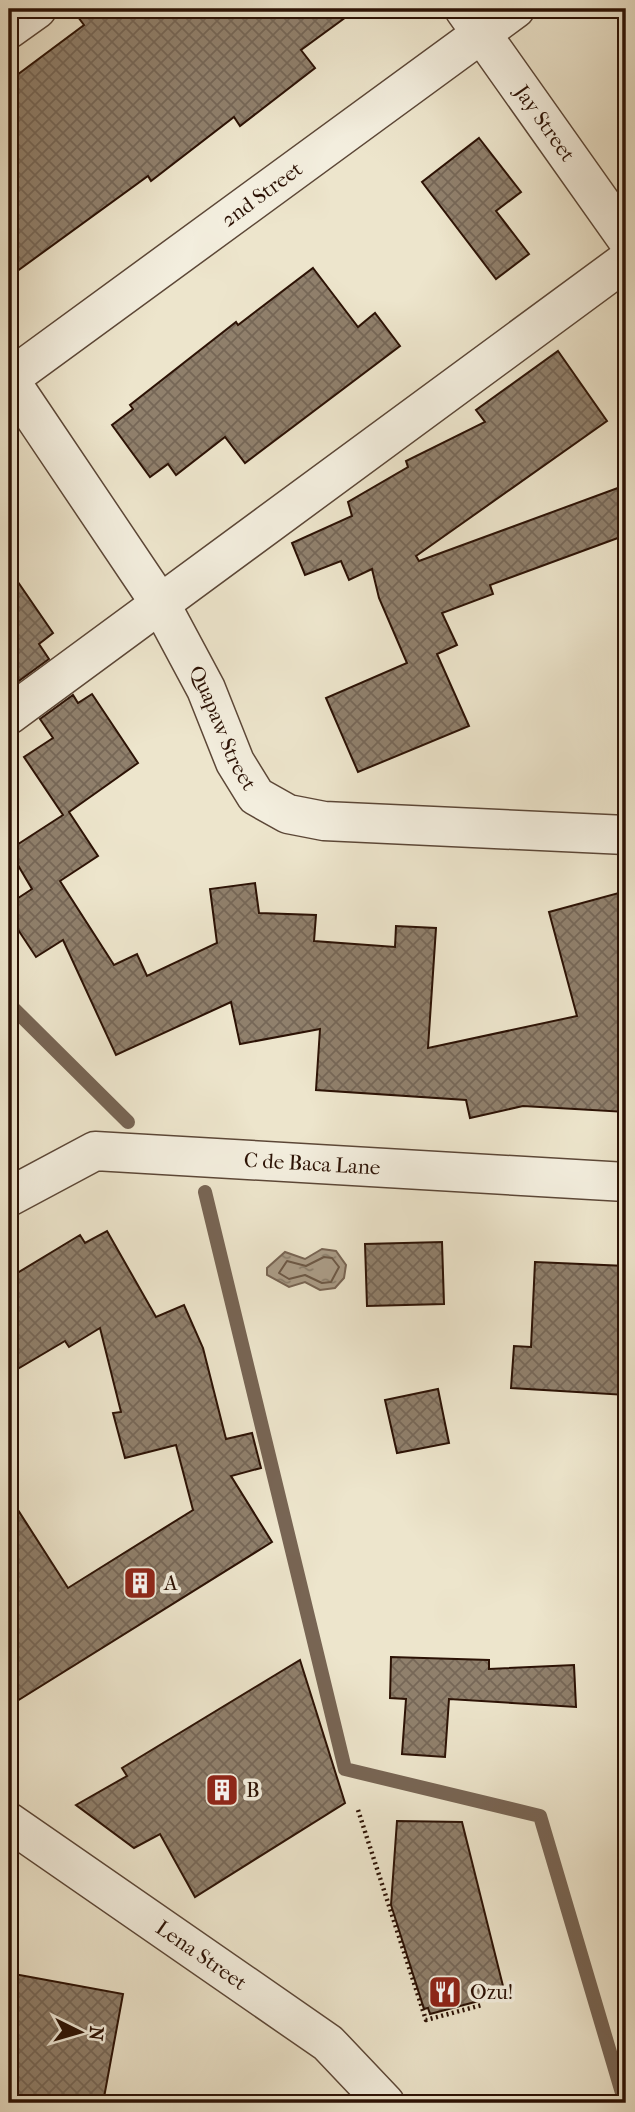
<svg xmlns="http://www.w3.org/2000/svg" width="635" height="2112" font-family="'IM FELL French Canon',serif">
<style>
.water{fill:url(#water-ripples);stroke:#786554;stroke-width:2}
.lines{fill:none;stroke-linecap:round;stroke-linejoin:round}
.shore{stroke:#6c5846;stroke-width:2}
.stream{stroke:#786554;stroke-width:14}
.building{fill:url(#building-cross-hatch);stroke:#2c1205;stroke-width:2}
.minor-casing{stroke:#5c4737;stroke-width:41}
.path{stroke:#2c1205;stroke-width:4.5;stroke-dasharray:2 3.5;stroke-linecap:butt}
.minor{stroke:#f3eede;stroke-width:38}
.labels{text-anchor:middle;stroke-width:7;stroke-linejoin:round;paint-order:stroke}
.street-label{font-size:21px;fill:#2c1205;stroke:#f3eede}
.poi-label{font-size:21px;fill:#2c1205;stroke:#f3eede;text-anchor:start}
</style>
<defs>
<pattern id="water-ripples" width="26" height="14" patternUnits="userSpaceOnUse" patternTransform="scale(1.75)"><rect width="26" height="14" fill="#ab9d88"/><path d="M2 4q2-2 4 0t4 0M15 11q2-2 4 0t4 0" fill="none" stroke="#8b7f6d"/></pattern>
<pattern id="building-cross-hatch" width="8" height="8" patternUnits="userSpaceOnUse" patternTransform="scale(1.75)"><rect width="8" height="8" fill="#90806c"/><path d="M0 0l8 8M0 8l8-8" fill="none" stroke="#766757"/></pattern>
</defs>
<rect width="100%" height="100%" fill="#ede5cc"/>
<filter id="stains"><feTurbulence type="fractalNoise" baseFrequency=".00286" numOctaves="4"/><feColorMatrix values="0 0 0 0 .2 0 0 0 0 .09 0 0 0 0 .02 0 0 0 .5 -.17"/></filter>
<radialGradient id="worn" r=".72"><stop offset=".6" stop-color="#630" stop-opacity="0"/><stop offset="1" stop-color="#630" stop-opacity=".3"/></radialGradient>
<!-- water -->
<polygon class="water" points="322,1249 336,1251 346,1265 344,1278 335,1288 320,1290 305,1282 289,1287 267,1275 267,1268 285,1252 305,1259"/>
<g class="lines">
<!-- shore -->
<polygon class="shore" points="324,1257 332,1258 339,1267 331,1282 322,1283 305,1275 289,1279 279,1273 287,1261 306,1266"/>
<!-- stream -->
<g class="stream">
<polyline points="9,1004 128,1122"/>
<polyline points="205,1192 345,1769 540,1816 625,2103"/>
</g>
</g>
<!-- building -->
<g class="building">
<polygon points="72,9 357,9 301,50 315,68 240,126 234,117 151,181 148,176 9,277 9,81 84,25"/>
<polygon points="479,138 521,192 496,211 529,254 496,279 422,182"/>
<polygon points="313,268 358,327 375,313 400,346 245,463 225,437 176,475 168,464 150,477 112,425 133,409 130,405 236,322 238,325"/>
<polygon points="558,351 607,421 416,556 419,561 626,485 626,535 490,585 493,594 442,613 457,645 437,654 469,726 358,772 326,698 407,663 379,598 372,569 349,580 341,561 305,575 292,543 352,516 348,502 408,467 406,461 485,422 476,410"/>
<polygon points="9,569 53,633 39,644 49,659 16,683 9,672"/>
<polygon points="92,694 138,763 69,812 98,856 60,881 114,965 137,954 147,976 217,943 210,889 255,883 259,913 316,915 314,941 395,947 396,926 436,928 428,1048 577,1016 549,912 626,891 626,1112 523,1106 470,1118 466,1100 316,1090 320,1029 240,1044 231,1002 116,1055 63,940 36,957 9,916 9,904 32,889 9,850 63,815 24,757 53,738 40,719 73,695 78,703"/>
<polygon points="107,1231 156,1317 184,1305 203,1348 226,1439 252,1433 261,1468 231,1476 272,1542 9,1706 9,1496 68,1588 193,1510 176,1445 125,1458 113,1413 121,1412 100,1328 69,1347 65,1341 9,1374 9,1278 80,1235 85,1243"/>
<polygon points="442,1242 444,1304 367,1306 365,1244"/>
<polygon points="535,1262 626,1266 626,1395 511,1388 514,1346 531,1347"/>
<polygon points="438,1389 449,1443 397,1453 385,1400"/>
<polygon points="391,1657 489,1660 489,1669 574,1665 576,1707 449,1699 445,1757 402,1754 406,1699 390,1698"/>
<polygon points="300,1660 345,1803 195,1897 160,1834 134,1848 76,1805 127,1776 122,1768"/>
<polygon points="397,1821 462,1822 505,1994 430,2014 428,2008 424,2009 391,1905"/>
<polygon points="14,1974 123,1994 103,2103 9,2103 9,2004"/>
</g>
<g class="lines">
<defs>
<g id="minor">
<path id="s1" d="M464 9 626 238"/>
<polyline points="9,29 37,9"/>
<path id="s2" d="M9 379 161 605 206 689 235 762 256 796 288 814 324 821 626 835"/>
<path id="s3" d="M9 379 515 9"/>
<polyline points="9,715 626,261"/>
<path id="s4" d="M9 1197 95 1151 626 1182"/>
<path id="s5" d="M9 1822 328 2043 385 2103"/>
</g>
</defs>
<!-- minor casing -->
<use href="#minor" class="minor-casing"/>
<!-- path -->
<polyline class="path" points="358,1810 426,2020 482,2005"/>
<!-- minor -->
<use href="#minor" class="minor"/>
</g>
<!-- icons -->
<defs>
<symbol id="building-square" viewBox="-11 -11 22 22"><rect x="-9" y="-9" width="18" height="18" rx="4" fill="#8f2418" stroke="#f3eede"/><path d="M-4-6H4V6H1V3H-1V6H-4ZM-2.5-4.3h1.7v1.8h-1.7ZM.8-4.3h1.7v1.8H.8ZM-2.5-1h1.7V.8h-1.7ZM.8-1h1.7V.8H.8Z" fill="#fff"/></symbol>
<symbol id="restaurant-square" viewBox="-11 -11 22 22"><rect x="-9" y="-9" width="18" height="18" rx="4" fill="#8f2418" stroke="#f3eede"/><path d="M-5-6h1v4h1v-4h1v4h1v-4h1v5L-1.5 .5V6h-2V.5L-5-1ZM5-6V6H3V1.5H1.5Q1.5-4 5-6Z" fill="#fff"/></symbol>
</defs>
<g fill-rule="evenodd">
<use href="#building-square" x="121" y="1564" width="38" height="38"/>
<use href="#building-square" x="203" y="1771" width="38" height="38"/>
<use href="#restaurant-square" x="426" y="1973" width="38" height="38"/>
</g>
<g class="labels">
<!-- street labels -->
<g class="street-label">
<text dy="7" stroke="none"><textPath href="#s1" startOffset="140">Jay Street</textPath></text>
<text dy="7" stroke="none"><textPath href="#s3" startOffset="313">2nd Street</textPath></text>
<text dy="7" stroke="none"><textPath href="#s2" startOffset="410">Quapaw Street</textPath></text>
<text dy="7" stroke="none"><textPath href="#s4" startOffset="315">C de Baca Lane</textPath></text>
<text dy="7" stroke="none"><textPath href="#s5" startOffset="234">Lena Street</textPath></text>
</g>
<!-- poi labels -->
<g class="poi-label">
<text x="164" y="1590">A</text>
<text x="246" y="1797">B</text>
<text x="470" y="1999">Ozu!</text>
</g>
</g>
<!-- margin -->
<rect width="635" height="2112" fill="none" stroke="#ede5cc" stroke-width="35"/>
<rect x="10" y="10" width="614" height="2091" fill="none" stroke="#2c1205" stroke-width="3.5"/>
<rect x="18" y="18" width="600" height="2077" fill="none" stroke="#2c1205" stroke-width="2"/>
<!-- north arrow -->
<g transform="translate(80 2032) rotate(95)" stroke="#f3eede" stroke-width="5" paint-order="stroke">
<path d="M0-5L12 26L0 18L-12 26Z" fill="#2c1205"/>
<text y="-10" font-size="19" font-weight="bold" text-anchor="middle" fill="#2c1205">N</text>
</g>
<rect width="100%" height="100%" filter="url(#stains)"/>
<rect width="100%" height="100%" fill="url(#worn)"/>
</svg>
